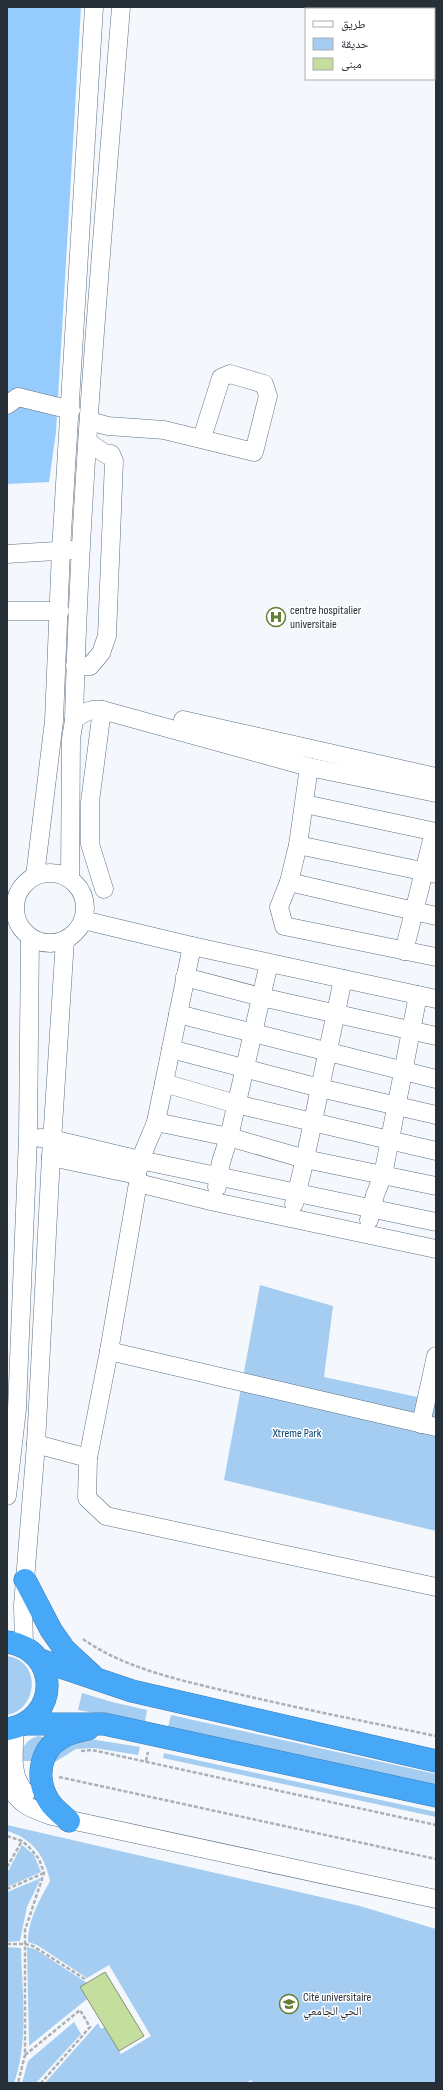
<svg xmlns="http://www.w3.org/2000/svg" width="443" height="2090" font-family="'Sofia Sans Condensed','Noto Naskh Arabic',sans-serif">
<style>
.green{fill:#a5cdf2}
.forest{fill:#96ccfd}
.building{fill:#c4de9d;stroke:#869078}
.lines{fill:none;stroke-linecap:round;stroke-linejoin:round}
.minor-casing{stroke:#5c7083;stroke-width:19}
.highway-casing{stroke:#3c7db4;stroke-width:23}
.path{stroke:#abb0b6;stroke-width:2.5;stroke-dasharray:4 2;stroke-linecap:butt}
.minor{stroke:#fff;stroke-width:18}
.highway{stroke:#48a8f8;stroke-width:22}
.labels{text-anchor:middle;stroke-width:3;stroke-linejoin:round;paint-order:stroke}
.poi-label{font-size:12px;fill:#262e36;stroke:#fff;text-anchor:start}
.park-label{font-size:12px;fill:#01416e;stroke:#fff}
</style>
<rect width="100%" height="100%" fill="#f4f8fc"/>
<!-- green -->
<g class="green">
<polygon points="260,1285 333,1306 324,1377 436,1401 436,1531 224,1480"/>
<path d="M7 1656C41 1660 39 1709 7 1715Z"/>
<polygon points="82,1693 112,1702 147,1710 145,1722 78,1710"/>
<polygon points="171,1715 436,1774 436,1786 168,1727"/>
<path d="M38 1736 51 1738 35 1761H21C21 1748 25 1740 38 1736Z"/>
<polygon points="90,1739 140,1747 138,1755 94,1748 76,1749 47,1767 57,1748"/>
<polygon points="164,1753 436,1812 436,1817 163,1758"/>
<path d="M7 1825 360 1906 436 1929V2083H253L251 2080 246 2083H45L98 2023 101 2029 105 2027 121 2054 151 2036 109 1965 87 1978 37 1945 28 1942C28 1919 40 1900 50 1881 45 1856 32 1838 7 1831Z"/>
<polygon points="22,1845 34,1855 41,1872 7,1887 7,1873"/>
<polygon points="41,1878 27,1907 20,1941 7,1942 7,1892"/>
<path d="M7 1947 21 1948C22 1991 29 2041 14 2083H7Z"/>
<polygon points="27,1947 35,1949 87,1983 80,1987 87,1999 29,2046"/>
<polygon points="74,2022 81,2034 36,2083 22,2083 28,2061"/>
</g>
<!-- forest -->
<polygon class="forest" points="7,7 81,7 56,432 49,482 7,484"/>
<!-- building -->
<polygon class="building" points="105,1972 144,2036 119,2051 80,1987"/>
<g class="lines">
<defs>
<g id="minor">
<polyline points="7,405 18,397 71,410"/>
<polyline points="89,421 108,426 164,430 254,452 268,396 264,384 230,374 221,378 202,438"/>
<polyline points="7,554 72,550"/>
<polyline points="7,611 60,611"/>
<polyline points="75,666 90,666 101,653 107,636 114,461 111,454 107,455 88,442"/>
<polyline points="102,710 90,802 90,844 104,889"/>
<path d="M74 720C83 713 90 708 102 710L309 767 436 793"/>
<polyline points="183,720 436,777"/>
<polyline points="309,767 298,845 289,882 279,907 284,926 436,957"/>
<polyline points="305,804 436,832"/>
<polyline points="298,845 436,874"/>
<circle cx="50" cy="908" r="35"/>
<polyline points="35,876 54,721 61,550 94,7"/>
<path d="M70 879 71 739 74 720C80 482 102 244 121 7"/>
<polyline points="289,882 436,916"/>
<polyline points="83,920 192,946 436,999"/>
<polyline points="404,951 434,832"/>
<polyline points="185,977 261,997 436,1036"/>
<polyline points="178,1014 436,1079"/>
<polyline points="171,1049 320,1088 436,1115"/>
<polyline points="164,1083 236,1104 436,1151"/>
<polyline points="156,1122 229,1137 305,1159 436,1186"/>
<polyline points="40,1138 52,1139 140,1160 436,1222"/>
<path d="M138 1170C141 1154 150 1138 156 1122L192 946"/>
<polyline points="138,1183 215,1202 436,1249"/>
<polyline points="217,1187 221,1162 229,1137 269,963"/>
<polyline points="294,1204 305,1159 343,979"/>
<polyline points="369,1220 375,1195 383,1175 418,995"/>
<polyline points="109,1351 436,1427"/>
<polyline points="421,1424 436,1356"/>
<polyline points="36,1444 88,1458 109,1351 138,1183 137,1175 51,1157"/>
<polyline points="88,1458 87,1498 106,1516 436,1587"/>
<polyline points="7,1496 17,1409 28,1137 30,937"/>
<polyline points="24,1646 23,1605 36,1444 51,1157 65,940"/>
<path d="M15 1728C14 1750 9 1776 26 1793"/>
<path d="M7 1782C19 1805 29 1808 52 1816L436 1899"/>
</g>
<g id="highway">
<polyline points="25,1580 51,1630 65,1650 92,1675"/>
<path d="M7 1642C61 1650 60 1721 7 1729"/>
<polyline points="40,1660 132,1691 436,1761"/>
<polyline points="25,1724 104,1724 436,1796"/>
<path d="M69 1821C62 1815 53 1808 49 1801 36 1781 38 1751 61 1738 69 1733 79 1731 88 1729"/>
</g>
</defs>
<!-- minor casing -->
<use href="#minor" class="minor-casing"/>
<!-- highway casing -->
<use href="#highway" class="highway-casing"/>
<!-- path -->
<g class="path">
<path d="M83 1639C125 1669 184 1681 234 1693 301 1709 368 1722 436 1736"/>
<polyline points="81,1751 92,1750 436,1825"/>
<polyline points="146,1761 148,1752"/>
<polyline points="59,1777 436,1859"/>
<polyline points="7,1836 22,1841 29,1847 39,1859 44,1873 25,1930 25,2055 18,2083"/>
<polyline points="7,1867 22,1841"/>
<polyline points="7,1889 44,1873"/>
<polyline points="7,1944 25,1944 33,1946 85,1979"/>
<polyline points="25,2055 80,2010 90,2027 41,2083"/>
</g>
<!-- minor -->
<use href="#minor" class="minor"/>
<!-- highway -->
<use href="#highway" class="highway"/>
</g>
<!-- icons -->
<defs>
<symbol id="hospital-ring" viewBox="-11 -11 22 22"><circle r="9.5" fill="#fff" stroke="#657f33" stroke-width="1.5"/><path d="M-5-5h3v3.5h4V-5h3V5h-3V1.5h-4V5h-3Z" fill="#657f33"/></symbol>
<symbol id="university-ring" viewBox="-11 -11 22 22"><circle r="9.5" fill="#fff" stroke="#657f33" stroke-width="1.5"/><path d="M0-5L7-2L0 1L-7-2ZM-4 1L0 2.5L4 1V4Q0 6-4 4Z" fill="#657f33"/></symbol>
</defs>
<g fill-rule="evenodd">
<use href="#hospital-ring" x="265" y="606" width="22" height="22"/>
<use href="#university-ring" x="278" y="1993" width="22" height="22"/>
</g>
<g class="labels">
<!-- poi labels -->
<g class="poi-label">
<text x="290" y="614">centre hospitalier<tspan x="290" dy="14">universitaie</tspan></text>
<text x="303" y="2001">Cité universitaire<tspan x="303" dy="14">الحي الجامعي</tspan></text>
</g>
<!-- park labels -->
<g class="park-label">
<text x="297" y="1437">Xtreme Park</text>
</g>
</g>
<!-- border -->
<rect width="443" height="2090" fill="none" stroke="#262e36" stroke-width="16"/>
<!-- legend -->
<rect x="305" y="8" width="130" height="72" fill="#ffffff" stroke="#a8abaf"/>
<rect x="313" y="21" width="20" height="6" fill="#ffffff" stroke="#a8abaf"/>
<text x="341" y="28" font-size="12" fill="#262e36">طريق</text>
<rect x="313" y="38" width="20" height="12" fill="#a5cdf2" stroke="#a8abaf"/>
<text x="341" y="48" font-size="12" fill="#262e36">حديقة</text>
<rect x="313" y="58" width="20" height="12" fill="#c4de9d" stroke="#a8abaf"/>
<text x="341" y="68" font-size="12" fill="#262e36">مبنى</text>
</svg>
